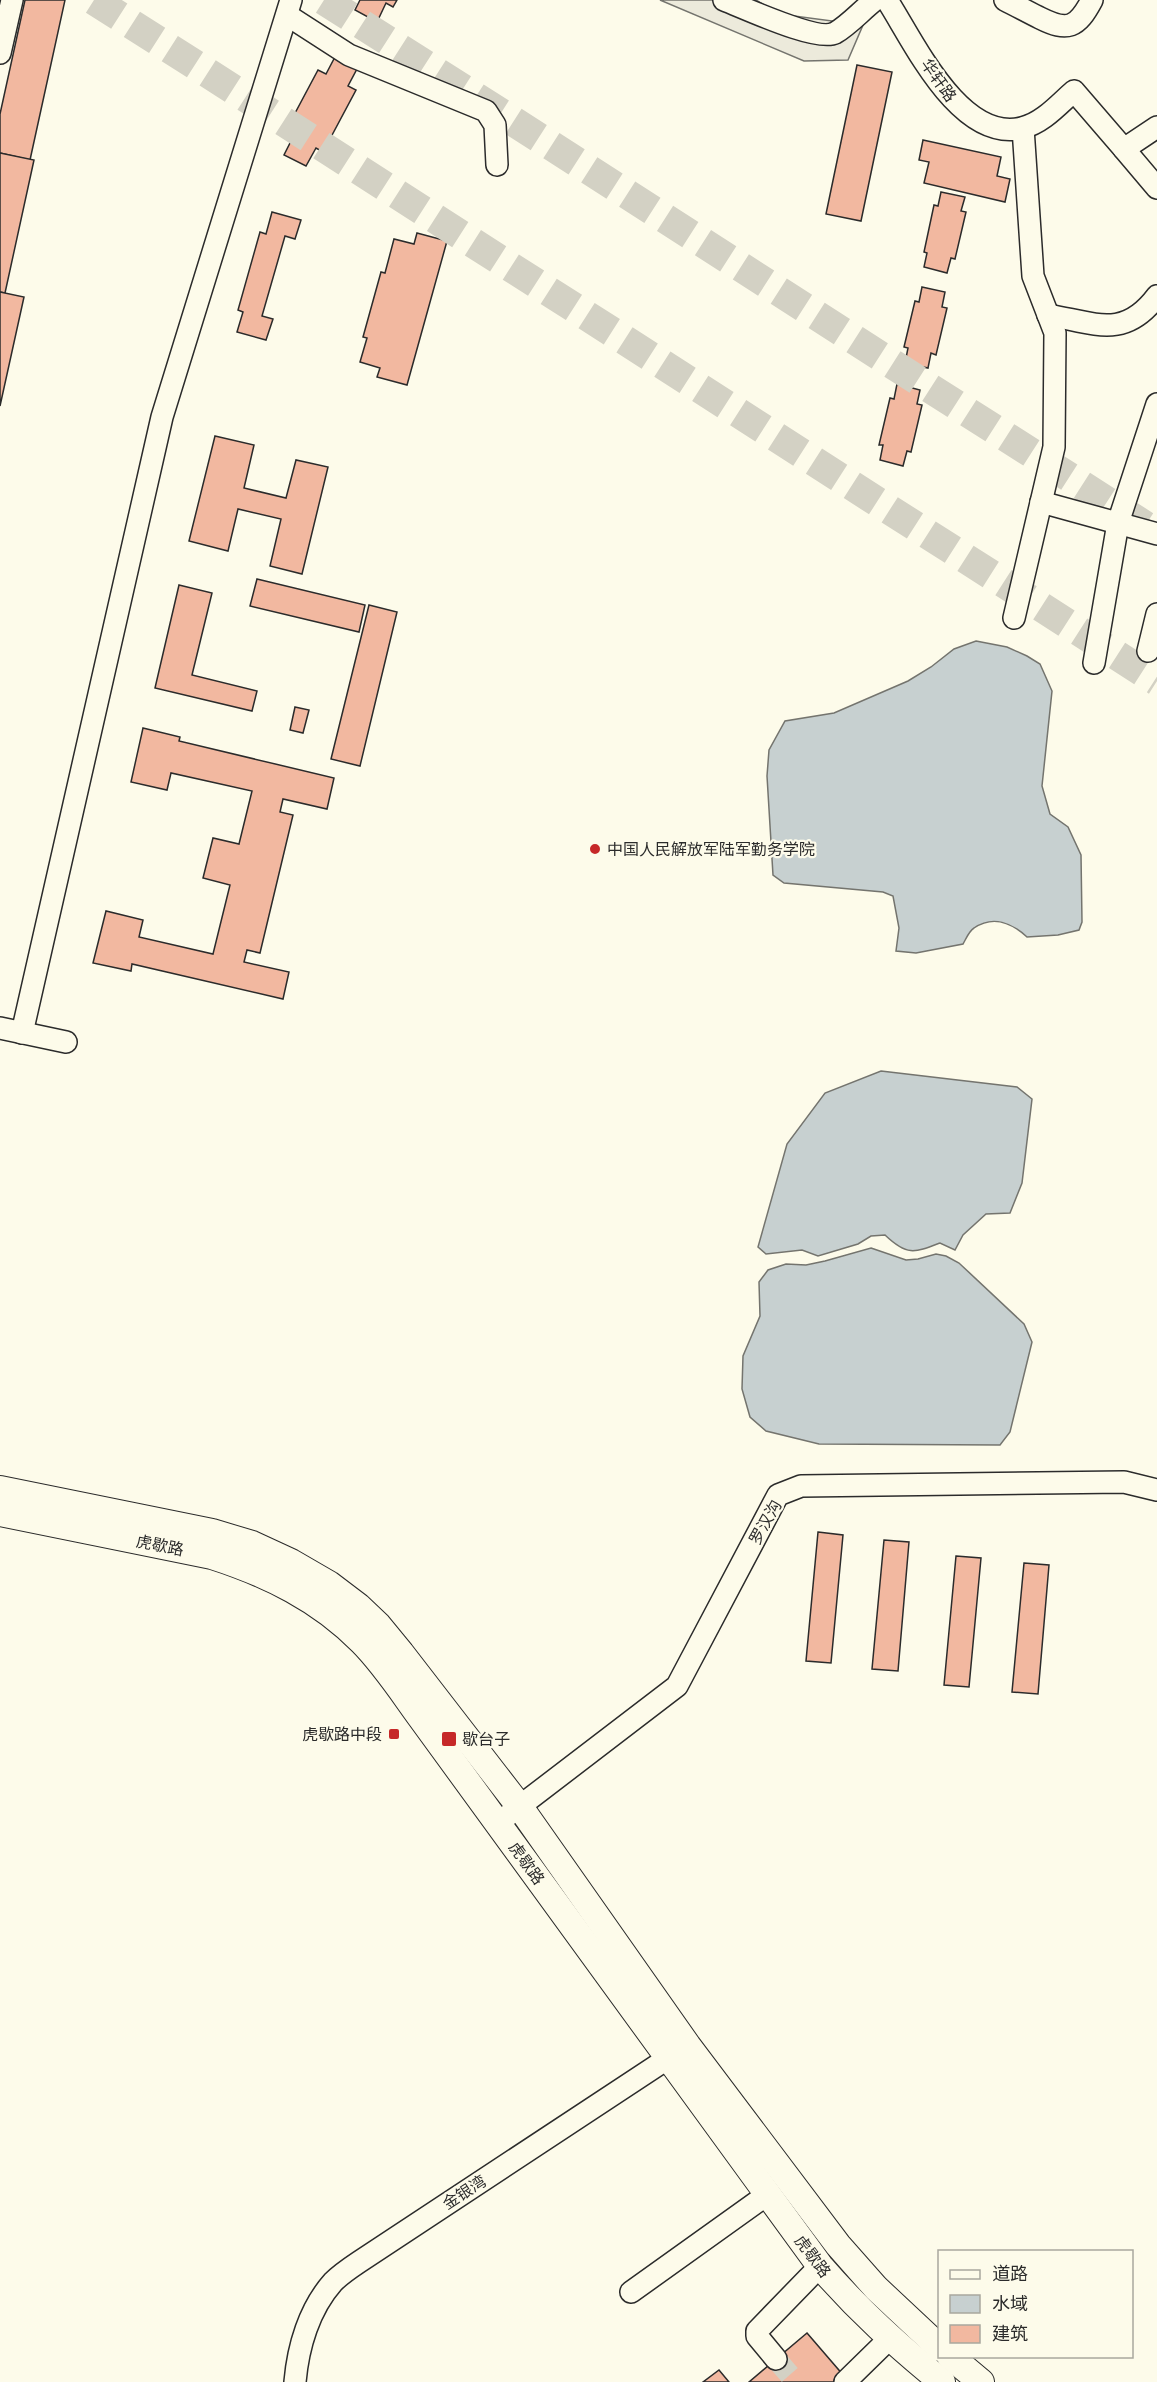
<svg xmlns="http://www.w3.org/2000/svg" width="1157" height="2382" font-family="'Noto Sans','Noto Sans SC',sans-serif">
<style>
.parking{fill:#eceadb;stroke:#74746e;stroke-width:1.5}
.water{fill:#c7d0d0;stroke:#74746e;stroke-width:1.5}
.building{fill:#f2b8a0;stroke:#2b2b2b;stroke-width:1.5}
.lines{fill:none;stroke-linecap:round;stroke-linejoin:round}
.minor-tunnel{stroke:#d3d1c4;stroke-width:21;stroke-dasharray:21 10;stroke-linecap:butt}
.highway-tunnel{stroke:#d3d1c4;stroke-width:30;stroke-dasharray:30 15;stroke-linecap:butt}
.minor-casing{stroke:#2b2b2b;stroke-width:24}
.major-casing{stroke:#2b2b2b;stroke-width:28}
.minor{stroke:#fdfbea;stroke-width:21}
.major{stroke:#fdfbea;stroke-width:26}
.poi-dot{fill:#c62828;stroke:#fdfbea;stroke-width:2}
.labels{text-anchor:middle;stroke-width:4.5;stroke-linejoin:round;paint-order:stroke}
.street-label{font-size:16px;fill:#2b2b2b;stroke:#fdfbea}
.poi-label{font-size:16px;fill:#2b2b2b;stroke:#fdfbea;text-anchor:start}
</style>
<rect width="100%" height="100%" fill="#fdfbea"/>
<!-- parking -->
<polygon class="parking" points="660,0 756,0 779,14 863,25 848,60 804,61"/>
<!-- water -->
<g class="water">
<path d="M976 641 1007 647 1027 656 1040 664 1052 691 1042 786 1050 814 1068 827 1081 855 1082 922 1079 930 1058 935 1027 937C1012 923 993 915 974 928 969 931 966 939 963 944L916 953 896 951 899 928 893 896 883 892 784 883 773 875 767 776 769 750 785 721 834 713 908 681 931 667 954 649Z"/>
<path d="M881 1071 1017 1087 1032 1099 1022 1183 1010 1213 986 1214 963 1235 955 1250 940 1243C914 1253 907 1256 885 1235L871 1236 858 1244 818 1256 802 1250 766 1254 758 1247 787 1144 825 1093Z"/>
<polygon points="871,1248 906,1260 918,1259 936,1254 946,1256 959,1263 1024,1324 1032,1342 1010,1432 1000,1445 819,1444 766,1431 750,1417 742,1389 743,1356 760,1316 759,1282 768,1270 786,1264 806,1265 825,1261"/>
</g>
<!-- building -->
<g class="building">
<polygon points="25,0 65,0 30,160 0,153 0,114"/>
<polygon points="360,0 397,0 393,7 386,3 377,22 355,10"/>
<polygon points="336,55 358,67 348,86 356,90 323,152 316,148 306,166 284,155 293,137 285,132 318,70 326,74"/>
<polygon points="857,65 892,72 861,221 826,214"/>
<polygon points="923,140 1001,157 997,176 1010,179 1005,202 924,183 929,162 919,160"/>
<polygon points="0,153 34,160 5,293 0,292"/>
<polygon points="941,192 965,197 961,211 966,212 955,259 951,258 947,273 924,267 927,253 924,252 934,205 938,206"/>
<polygon points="272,212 301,220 295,239 285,236 262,316 273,319 266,340 237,332 243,312 238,310 260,232 266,234"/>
<polygon points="417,233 447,241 407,385 377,377 380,368 360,362 367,338 363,337 381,272 385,273 394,239 414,244"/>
<polygon points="922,287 945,292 942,307 947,308 936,355 931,353 928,368 905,363 908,348 904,347 915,301 919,302"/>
<polygon points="0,292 24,297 0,406"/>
<polygon points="897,384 920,390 917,404 922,405 911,452 907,451 903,466 880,460 883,445 879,445 890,398 894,399"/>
<polygon points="215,436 254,445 244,488 286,498 296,460 328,467 302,574 270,566 281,519 238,509 228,551 189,541"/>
<polygon points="257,579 365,605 359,632 250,606"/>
<polygon points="179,585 212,593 192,675 257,691 252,711 155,688"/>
<polygon points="369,605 397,612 360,766 331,759"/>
<polygon points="295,707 309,710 303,733 290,730"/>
<polygon points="143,728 180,737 179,741 334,778 327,809 283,799 280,812 293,815 260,953 247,950 244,962 289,972 283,999 132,964 131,971 93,963 106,911 143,920 139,937 213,954 230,885 203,878 213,838 239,844 252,791 171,773 167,790 131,782"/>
<polygon points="818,1532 843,1535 831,1663 806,1661"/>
<polygon points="884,1540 909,1542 898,1671 872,1669"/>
<polygon points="956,1556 981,1558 969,1687 944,1685"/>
<polygon points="1024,1563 1049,1565 1038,1694 1012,1692"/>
<polygon points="807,2333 844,2376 837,2382 749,2382"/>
<polygon points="719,2370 729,2382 703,2382"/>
</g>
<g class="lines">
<!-- minor-tunnel -->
<polyline class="minor-tunnel" points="776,2359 796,2382"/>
<!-- highway-tunnel -->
<g class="highway-tunnel">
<polyline points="94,0 1157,681"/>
<polyline points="324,0 1147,527"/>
</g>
<defs>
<g id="minor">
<path d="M724 0C745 8 817 42 835 33 849 25 862 10 875 0"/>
<path d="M887 0C914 42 960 143 1022 128 1043 123 1059 104 1074 91L1124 149 1157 127"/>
<path d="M1005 0C1017 6 1028 12 1040 18 1068 32 1077 28 1092 0"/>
<polyline points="287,15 349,55 486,111 495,125 497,165"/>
<polyline points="0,53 12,0"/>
<polyline points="1124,149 1157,188"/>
<path d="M1048 315C1095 323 1124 340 1157 296"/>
<polyline points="1041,502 1157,534"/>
<polyline points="1014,618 1054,447 1055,333 1033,276 1023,128"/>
<polyline points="1148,651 1157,614"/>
<polyline points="1094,663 1118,523 1157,404"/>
<polyline points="0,1028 66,1042"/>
<polyline points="22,1033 162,417 291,0"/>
<polyline points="498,1823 677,1686 778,1495 801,1486 1124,1482 1157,1490"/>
<polyline points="631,2292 768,2194"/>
<polyline points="776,2359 757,2336 757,2331 820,2266"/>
<path d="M295 2382C298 2347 309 2309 333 2282 340 2275 350 2268 359 2262L682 2049"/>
<polyline points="845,2382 889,2339"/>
</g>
<g id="major">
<polyline points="0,1489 212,1532 252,1544 291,1562 329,1584 358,1606 378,1625 401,1653 520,1807 688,2046 838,2245 876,2288 940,2348"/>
<path d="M0 1513 212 1556C268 1574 320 1599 362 1642 384 1664 402 1692 421 1718L820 2266C859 2311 897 2345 942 2382"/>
<polyline points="950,2356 981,2382"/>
</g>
</defs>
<!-- minor casing -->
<use href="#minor" class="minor-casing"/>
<!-- major casing -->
<use href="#major" class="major-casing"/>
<!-- minor -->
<use href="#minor" class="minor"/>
<!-- major -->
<use href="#major" class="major"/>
</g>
<!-- markers -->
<g class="poi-dot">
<circle cx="595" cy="849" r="6"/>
<rect x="388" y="1728" width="12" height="12" rx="3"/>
<rect x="441" y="1731" width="16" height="16" rx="3"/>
</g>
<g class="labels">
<!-- street labels -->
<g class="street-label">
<text transform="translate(939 80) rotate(55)" y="6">华轩路</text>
<text transform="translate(765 1522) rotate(-61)" y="6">罗汉沟</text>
<text transform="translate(160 1545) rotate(11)" y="6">虎歇路</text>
<text transform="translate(527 1863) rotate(54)" y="6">虎歇路</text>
<text transform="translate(464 2192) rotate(-33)" y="6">金银湾</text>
<text transform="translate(813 2256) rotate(53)" y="6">虎歇路</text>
</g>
<!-- poi labels -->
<g class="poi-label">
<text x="607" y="855">中国人民解放军陆军勤务学院</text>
<text x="382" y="1740" text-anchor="end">虎歇路中段</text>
<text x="462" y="1745">歇台子</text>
</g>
</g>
<!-- legend -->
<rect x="938" y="2250" width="195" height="108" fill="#fdfbea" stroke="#a9a89e" stroke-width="1.5"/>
<rect x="950" y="2270" width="30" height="9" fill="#fdfbea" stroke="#a9a89e" stroke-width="1.5"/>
<text x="992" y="2280" font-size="18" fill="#2b2b2b">道路</text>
<rect x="950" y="2295" width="30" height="18" fill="#c7d0d0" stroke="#a9a89e" stroke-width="1.5"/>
<text x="992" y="2310" font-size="18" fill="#2b2b2b">水域</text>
<rect x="950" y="2325" width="30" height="18" fill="#f2b8a0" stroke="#a9a89e" stroke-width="1.5"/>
<text x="992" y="2340" font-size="18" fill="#2b2b2b">建筑</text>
</svg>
